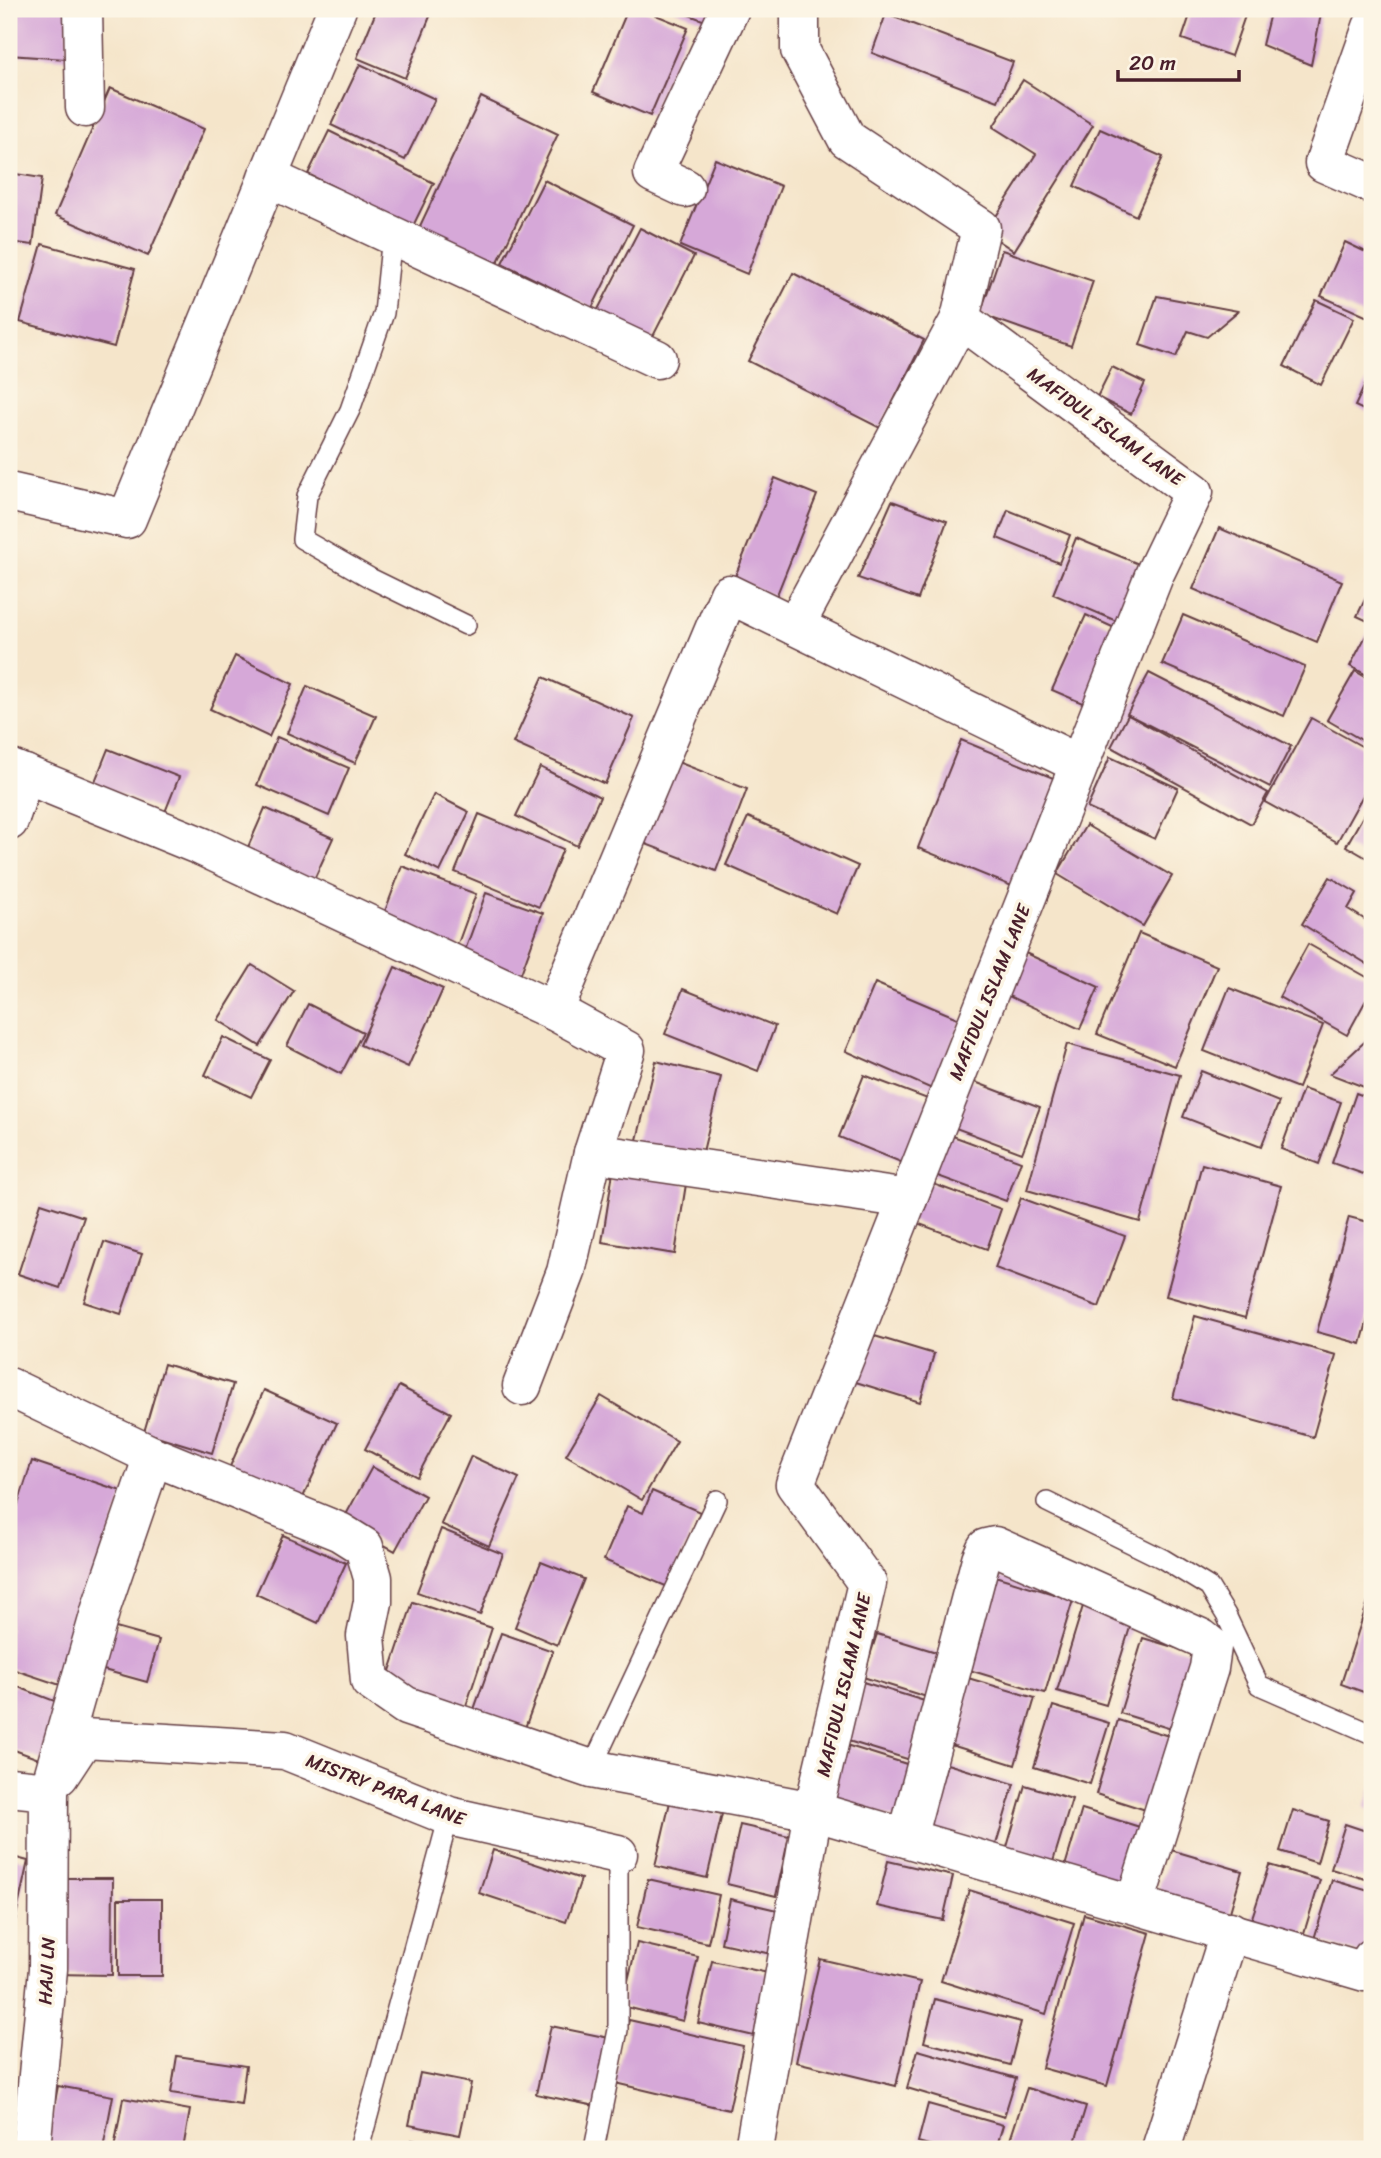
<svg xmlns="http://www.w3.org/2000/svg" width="1381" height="2158" font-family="Sriracha,sans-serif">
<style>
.building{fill:#d6a8d8}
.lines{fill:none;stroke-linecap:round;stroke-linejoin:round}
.lane-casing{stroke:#643d43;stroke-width:22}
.street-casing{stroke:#643d43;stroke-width:41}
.secondary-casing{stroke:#643d43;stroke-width:41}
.lane{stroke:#fff;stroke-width:19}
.street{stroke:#fff;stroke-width:38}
.secondary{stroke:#fff;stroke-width:38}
.labels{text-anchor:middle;stroke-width:7;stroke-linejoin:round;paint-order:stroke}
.street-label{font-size:19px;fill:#4a1f2b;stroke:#fcf5e5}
</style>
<rect width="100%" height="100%" fill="#fcf5e5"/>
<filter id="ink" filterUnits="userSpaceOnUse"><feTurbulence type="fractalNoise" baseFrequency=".0143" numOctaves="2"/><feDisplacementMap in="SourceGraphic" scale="14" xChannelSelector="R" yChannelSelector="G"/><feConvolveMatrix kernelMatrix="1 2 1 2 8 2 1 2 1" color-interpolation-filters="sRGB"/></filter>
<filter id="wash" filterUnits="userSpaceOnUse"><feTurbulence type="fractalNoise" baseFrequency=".00686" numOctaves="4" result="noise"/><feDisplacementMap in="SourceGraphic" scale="28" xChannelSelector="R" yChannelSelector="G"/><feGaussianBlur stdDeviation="1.57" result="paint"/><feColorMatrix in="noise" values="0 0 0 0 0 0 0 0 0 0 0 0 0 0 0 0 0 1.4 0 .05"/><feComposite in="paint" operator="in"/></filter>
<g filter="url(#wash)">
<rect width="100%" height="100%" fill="#f5e5ca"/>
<g id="blocks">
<!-- building -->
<g class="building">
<polygon points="9,9 69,9 66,59 9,55"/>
<polygon points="377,9 433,9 405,78 357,58"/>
<polygon points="628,9 641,9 688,28 650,116 593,92"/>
<polygon points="673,9 712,9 708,22"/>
<polygon points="1192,9 1233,9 1246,13 1231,56 1182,39"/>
<polygon points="1271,9 1322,9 1311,65 1262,45"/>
<polygon points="886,14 1013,62 998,101 872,53"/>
<polygon points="360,64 435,99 405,160 331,125"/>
<polygon points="1023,80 1093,125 1014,251 986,232 1036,154 993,127"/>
<polygon points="110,88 204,129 148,256 55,215"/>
<polygon points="481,97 558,134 497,264 419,228"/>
<polygon points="1100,129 1163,157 1136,216 1074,186"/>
<polygon points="329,131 434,183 413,226 308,174"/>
<polygon points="715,159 781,186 747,274 680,246"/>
<polygon points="9,173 42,178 33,245 9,242"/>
<polygon points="544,180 633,225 592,308 502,263"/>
<polygon points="640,228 694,256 646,350 591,323"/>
<polygon points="1345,242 1372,255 1372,319 1321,296"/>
<polygon points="42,244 135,269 114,347 20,322"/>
<polygon points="1002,250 1093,281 1071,346 980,314"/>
<polygon points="793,273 924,340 880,428 748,361"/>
<polygon points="1157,296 1238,311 1207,337 1188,331 1176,357 1140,345"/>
<polygon points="1316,300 1354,318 1321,385 1284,366"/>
<polygon points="1112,367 1145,383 1131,414 1097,397"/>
<polygon points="1372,370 1372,414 1355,406"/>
<polygon points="775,478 817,495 776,597 734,579"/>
<polygon points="892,501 947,521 918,599 858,578"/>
<polygon points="1008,510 1070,535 1059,563 997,538"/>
<polygon points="1219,528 1342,581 1317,642 1193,589"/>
<polygon points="1076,538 1151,569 1128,626 1053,594"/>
<polygon points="1372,585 1372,623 1357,616"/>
<polygon points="1086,615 1128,634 1094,708 1052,690"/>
<polygon points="1183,615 1305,667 1284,716 1162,664"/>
<polygon points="1369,630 1372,632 1372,678 1350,666"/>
<polygon points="235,656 293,684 269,737 210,709"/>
<polygon points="1355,671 1372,681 1372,746 1327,720"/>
<polygon points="1149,673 1291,746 1270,787 1127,714"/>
<polygon points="543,677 634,718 605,784 513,743"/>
<polygon points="307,686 376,716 355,763 287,733"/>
<polygon points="1128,715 1268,793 1251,824 1111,747"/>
<polygon points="1311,718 1372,752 1372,779 1337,842 1265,802"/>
<polygon points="277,737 349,768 329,816 257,785"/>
<polygon points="961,740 1063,782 1019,889 918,848"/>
<polygon points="108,749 179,777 165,812 94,784"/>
<polygon points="1110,757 1178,788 1155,839 1087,808"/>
<polygon points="670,759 747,789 716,871 638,841"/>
<polygon points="540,767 600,797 577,846 516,816"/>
<polygon points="434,794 469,812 440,872 405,854"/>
<polygon points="265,808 333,838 312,884 245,854"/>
<polygon points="1366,811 1372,815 1372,861 1346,846"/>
<polygon points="479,814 563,849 539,907 455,872"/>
<polygon points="748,817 858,866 837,914 726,865"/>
<polygon points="1086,825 1172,876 1143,926 1057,874"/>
<polygon points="402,866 476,894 456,949 381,922"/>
<polygon points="1330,877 1357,893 1348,909 1372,924 1372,967 1302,924"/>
<polygon points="486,893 543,913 520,976 463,956"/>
<polygon points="1139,933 1217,966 1175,1066 1097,1034"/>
<polygon points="1308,944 1372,980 1372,989 1347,1035 1279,997"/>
<polygon points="1021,951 1099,987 1080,1029 1002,993"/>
<polygon points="252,965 294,991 260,1046 218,1020"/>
<polygon points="395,967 443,989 408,1067 360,1045"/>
<polygon points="875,983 962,1020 932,1089 846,1051"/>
<polygon points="1229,988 1323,1025 1298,1088 1204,1051"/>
<polygon points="683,989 775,1026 758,1071 665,1034"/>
<polygon points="308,1004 363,1032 341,1074 287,1046"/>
<polygon points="1372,1035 1372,1090 1330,1074"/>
<polygon points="223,1037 270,1060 251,1097 205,1075"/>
<polygon points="1067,1044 1180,1075 1140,1222 1027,1190"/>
<polygon points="656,1061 721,1077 701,1160 636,1144"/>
<polygon points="1201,1071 1279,1102 1261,1147 1183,1117"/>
<polygon points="864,1075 933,1101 908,1165 839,1137"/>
<polygon points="962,1077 1040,1107 1022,1153 945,1124"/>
<polygon points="1303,1089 1341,1102 1319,1164 1281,1149"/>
<polygon points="1356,1093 1372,1099 1372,1177 1332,1163"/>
<polygon points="942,1132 1021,1161 1006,1201 927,1172"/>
<polygon points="1202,1164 1281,1186 1245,1318 1166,1296"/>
<polygon points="613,1172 686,1184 675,1254 602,1242"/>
<polygon points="920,1179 1001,1209 987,1249 906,1219"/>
<polygon points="1021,1198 1125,1236 1099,1307 995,1268"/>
<polygon points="41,1203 84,1217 60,1288 18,1274"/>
<polygon points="1349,1217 1372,1223 1372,1304 1361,1344 1317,1332"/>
<polygon points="104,1242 142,1254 121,1314 84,1302"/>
<polygon points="1195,1316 1336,1355 1313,1437 1173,1398"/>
<polygon points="858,1331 934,1354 920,1402 843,1378"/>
<polygon points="164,1364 233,1384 212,1453 144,1432"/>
<polygon points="399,1386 451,1413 417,1477 365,1449"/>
<polygon points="264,1390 337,1423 300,1504 228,1471"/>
<polygon points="601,1396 677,1441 642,1500 566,1455"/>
<polygon points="471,1456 519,1478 489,1546 441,1524"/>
<polygon points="32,1461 124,1492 60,1685 9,1668 9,1532"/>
<polygon points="372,1467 425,1496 395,1551 342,1522"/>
<polygon points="652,1491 700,1512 668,1587 604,1560 627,1506 643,1513"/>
<polygon points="441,1529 503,1554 480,1615 417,1592"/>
<polygon points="283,1535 346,1563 318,1623 256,1594"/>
<polygon points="541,1562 584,1579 557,1645 515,1627"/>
<polygon points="995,1576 1073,1600 1045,1693 966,1669"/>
<polygon points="1372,1589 1372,1695 1341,1684"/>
<polygon points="413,1602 492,1628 463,1715 384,1689"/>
<polygon points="1083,1606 1132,1621 1106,1705 1057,1691"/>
<polygon points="105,1625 159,1640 147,1682 93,1667"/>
<polygon points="501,1633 553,1651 522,1736 471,1718"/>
<polygon points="877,1634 946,1655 933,1699 863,1677"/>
<polygon points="1143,1638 1203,1656 1181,1732 1120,1713"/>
<polygon points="968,1678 1035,1698 1015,1765 948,1744"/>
<polygon points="863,1682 934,1704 917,1762 845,1740"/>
<polygon points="13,1685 65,1705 44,1761 9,1748 9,1697"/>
<polygon points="1053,1706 1109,1723 1090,1784 1034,1767"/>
<polygon points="1118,1720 1175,1738 1152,1812 1096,1794"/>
<polygon points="846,1745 916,1767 900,1820 829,1799"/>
<polygon points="947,1764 1014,1784 994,1851 927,1830"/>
<polygon points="1025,1785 1072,1799 1049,1875 1003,1861"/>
<polygon points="1372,1786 1372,1810 1365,1808"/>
<polygon points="670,1802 722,1814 707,1878 655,1866"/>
<polygon points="1082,1809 1146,1829 1126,1892 1063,1873"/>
<polygon points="1293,1810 1329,1821 1317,1863 1280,1851"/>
<polygon points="1345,1824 1372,1833 1372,1881 1331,1869"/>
<polygon points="740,1825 789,1836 776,1896 727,1884"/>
<polygon points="493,1850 581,1879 566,1922 479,1893"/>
<polygon points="1171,1850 1242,1871 1227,1922 1155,1900"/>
<polygon points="9,1856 28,1861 15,1921 9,1920"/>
<polygon points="888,1861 953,1876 943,1920 877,1906"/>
<polygon points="1269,1865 1320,1880 1301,1943 1249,1927"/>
<polygon points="55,1878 113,1878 112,1975 54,1974"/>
<polygon points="648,1879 719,1895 708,1943 637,1927"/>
<polygon points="1332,1880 1372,1892 1372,1929 1365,1955 1314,1939"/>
<polygon points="969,1890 1074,1923 1046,2014 941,1981"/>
<rect x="118" y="1899" width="44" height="77"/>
<polygon points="730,1899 781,1911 771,1954 721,1943"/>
<polygon points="1084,1914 1150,1933 1107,2086 1042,2068"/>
<polygon points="637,1943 698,1957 683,2021 622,2006"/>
<polygon points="820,1959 920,1982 896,2086 796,2062"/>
<polygon points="712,1961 768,1973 754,2036 698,2023"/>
<polygon points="935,1999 1021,2022 1010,2065 924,2042"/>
<polygon points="629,2020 743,2046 729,2110 615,2083"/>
<polygon points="551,2026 614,2039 600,2107 536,2094"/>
<polygon points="918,2050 1016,2078 1004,2117 907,2088"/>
<polygon points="177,2056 246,2066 241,2104 171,2093"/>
<polygon points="420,2073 471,2083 460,2135 409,2125"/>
<polygon points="58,2086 113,2096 103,2149 46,2149"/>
<polygon points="1027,2088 1086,2106 1073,2149 1007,2149"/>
<polygon points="123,2098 190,2110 183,2149 114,2149"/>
<polygon points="928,2104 1003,2125 996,2149 943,2149 918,2142"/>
<polygon points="412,2140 447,2148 447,2149 410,2149"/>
</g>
</g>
</g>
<g filter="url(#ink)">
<use href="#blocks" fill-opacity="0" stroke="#643d43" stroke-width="2"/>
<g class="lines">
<defs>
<g id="lane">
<polyline points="392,235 384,313 350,410 307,496 302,539 372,579 466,625"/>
<polyline points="1047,1502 1163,1559 1209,1587 1226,1615 1259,1685 1372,1734"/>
<polyline points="591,1769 717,1500"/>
<polyline points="359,2149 449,1816"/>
<polyline points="594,2149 618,2030 618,1854"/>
</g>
<g id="street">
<polyline points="83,9 85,108"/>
<polyline points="1372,27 1324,163 1372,184"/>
<polyline points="267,177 657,359"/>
<polyline points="685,188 653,173 730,9"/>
<polyline points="9,492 127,519 337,9"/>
<polyline points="795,626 960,319"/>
<polyline points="9,768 203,847 554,1011 626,1050 593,1153 566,1272 522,1386"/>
<polyline points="9,821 25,774"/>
<polyline points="554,1011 729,594 1079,764"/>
<polyline points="593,1153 908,1199"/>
<polyline points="9,1387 153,1456 340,1532 364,1547 373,1578 373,1602 366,1636 370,1681 406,1706 591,1769 813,1811 1365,1972 1372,1958"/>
<polyline points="59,1776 84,1738 285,1750 449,1816 618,1854"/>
<polyline points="9,1787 49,1791"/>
<polyline points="907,1838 981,1559 986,1548 995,1546 1201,1638 1212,1647 1209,1668 1135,1903"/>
<polyline points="31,2149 48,1969 49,1791 102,1605 153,1456"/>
<polyline points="1161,2149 1230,1931"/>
</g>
<polyline id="secondary" points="754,2149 813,1811 867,1583 795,1484 1155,573 1194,492 960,319 981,228 847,139 800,50 800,9"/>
</defs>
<!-- lane casing -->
<use href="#lane" class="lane-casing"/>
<!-- street casing -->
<use href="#street" class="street-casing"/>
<!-- secondary casing -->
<use href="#secondary" class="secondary-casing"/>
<!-- lane -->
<use href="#lane" class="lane"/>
<!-- street -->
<use href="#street" class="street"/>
<!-- secondary -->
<use href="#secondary" class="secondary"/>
</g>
</g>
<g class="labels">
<!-- street labels -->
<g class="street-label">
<text transform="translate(1106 426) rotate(36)" y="7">MAFIDUL ISLAM LANE</text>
<text transform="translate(989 992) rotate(-68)" y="7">MAFIDUL ISLAM LANE</text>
<text transform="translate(843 1685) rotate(-77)" y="7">MAFIDUL ISLAM LANE</text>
<text transform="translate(386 1789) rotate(21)" y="7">MISTRY PARA LANE</text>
<text transform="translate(46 1971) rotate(-87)" y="7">HAJI LN</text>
</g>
</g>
<!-- margin -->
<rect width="1381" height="2158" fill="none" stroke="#fcf5e5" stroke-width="35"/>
<!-- scale -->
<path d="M1118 70v10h121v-10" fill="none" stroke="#4a1f2b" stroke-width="3.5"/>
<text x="1129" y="70" font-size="21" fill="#4a1f2b" stroke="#fcf5e5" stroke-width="5" paint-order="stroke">20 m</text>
</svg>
